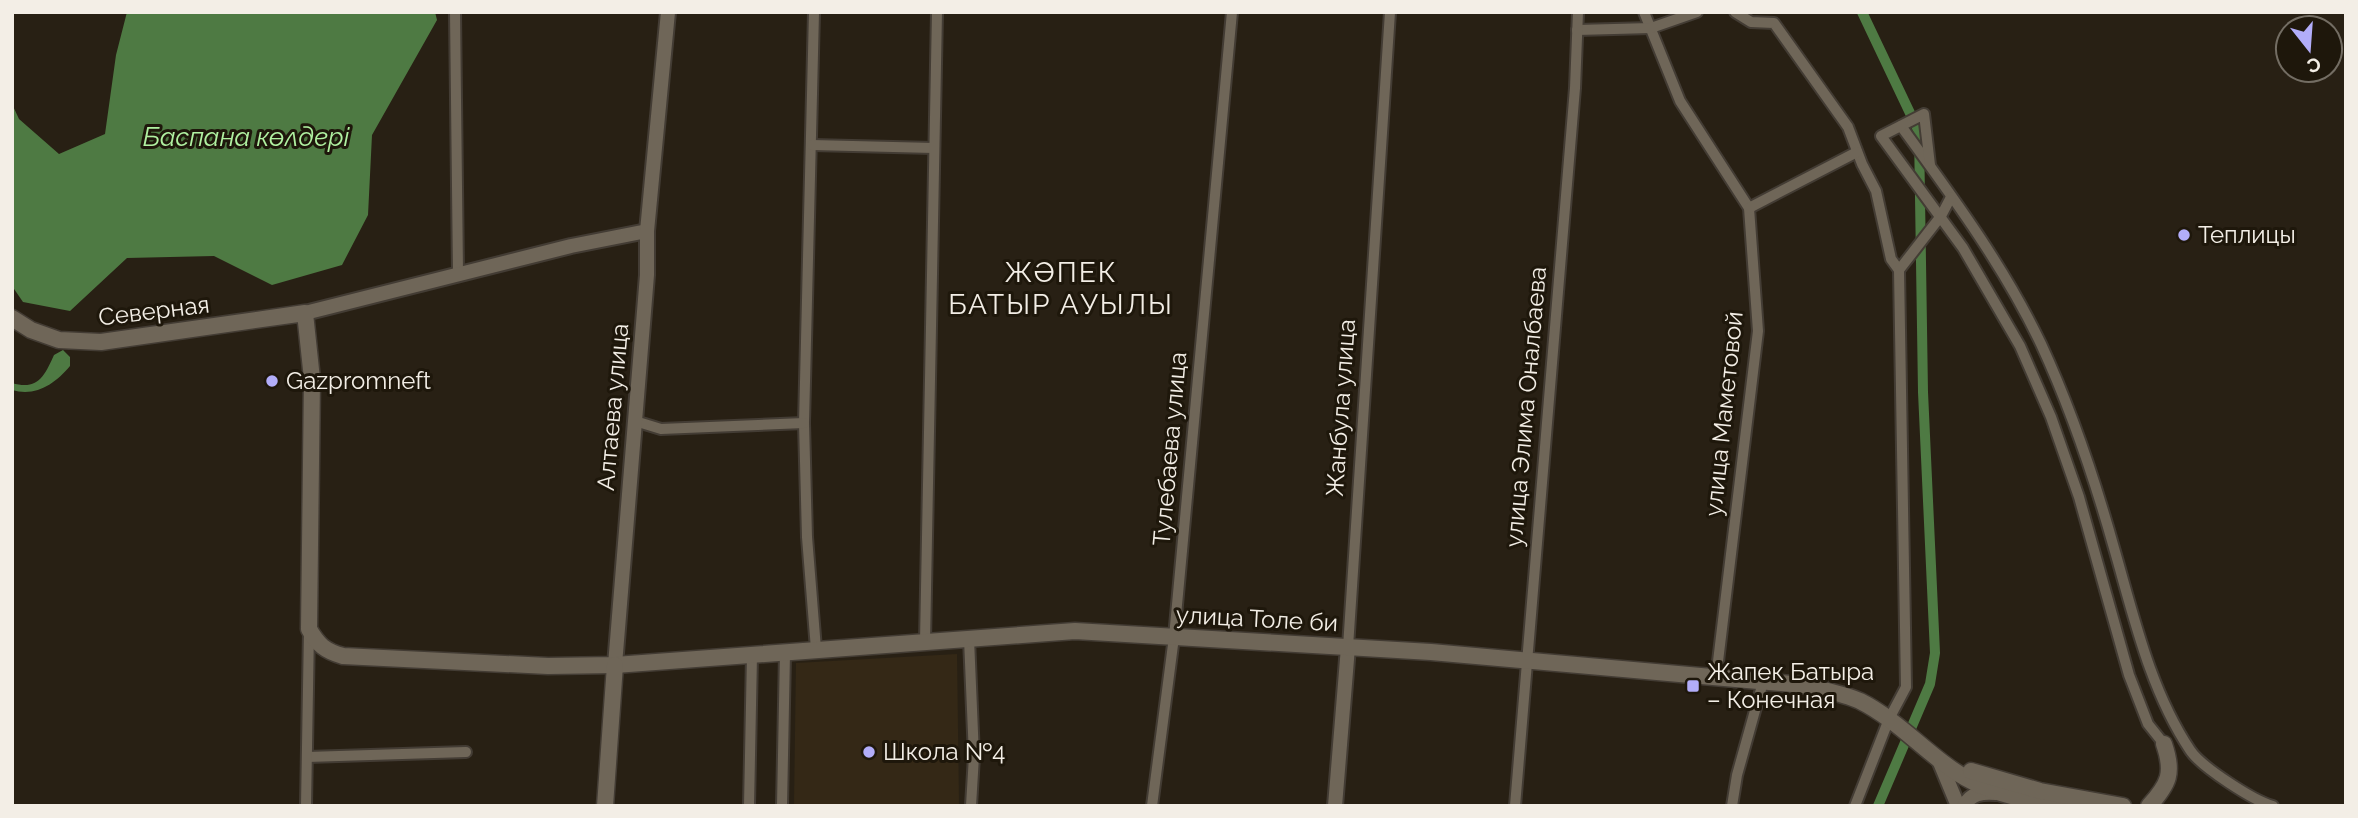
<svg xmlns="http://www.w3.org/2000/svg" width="2358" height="818" font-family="Raleway,sans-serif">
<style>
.built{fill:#342816}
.water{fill:#4e7a43}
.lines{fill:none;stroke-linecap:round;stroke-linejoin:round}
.canal{stroke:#4e7a43;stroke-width:10}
.minor-casing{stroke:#433c34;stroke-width:14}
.tertiary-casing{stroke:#433c34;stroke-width:18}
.secondary-casing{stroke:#433c34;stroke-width:19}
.minor{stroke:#6f6658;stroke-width:10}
.tertiary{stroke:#6f6658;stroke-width:14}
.secondary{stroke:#6f6658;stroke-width:16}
.poi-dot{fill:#b2adf9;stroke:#1e170b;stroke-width:2.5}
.labels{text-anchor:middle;stroke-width:6;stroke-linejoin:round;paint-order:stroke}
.poi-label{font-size:24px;fill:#f3eee6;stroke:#1e170b;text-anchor:start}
.street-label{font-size:24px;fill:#f3eee6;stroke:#1e170b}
.water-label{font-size:26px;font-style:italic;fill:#b0f1a1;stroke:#1e170b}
.quarter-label{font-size:28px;letter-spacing:2px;fill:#f3eee6;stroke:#1e170b}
</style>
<rect width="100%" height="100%" fill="#282014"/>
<!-- built -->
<polygon class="built" points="957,654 959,806 794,806 796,663"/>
<!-- water -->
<g class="water">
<polygon points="127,12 435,12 437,20 372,135 368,215 342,265 272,285 214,256 127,258 70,311 23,302 12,286 12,104 19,119 59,154 105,134 116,55"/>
<path d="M63 350 70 357V366C55 384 36 397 12 390V383C38 391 45 375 54 355Z"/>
</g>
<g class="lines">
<!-- canal -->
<polyline class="canal" points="1862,12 1919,132 1923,392 1935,653 1930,684 1878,806"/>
<defs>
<g id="minor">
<polyline points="455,12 458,273"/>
<polyline points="814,12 804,423 807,537 816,649"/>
<polyline points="1644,12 1680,101 1749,208 1758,331 1716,678"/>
<polyline points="1735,12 1751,22 1774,23 1848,127 1862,164 1876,191 1891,259 1899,270"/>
<polyline points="1577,30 1651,28 1697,12"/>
<path d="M1901 126C1952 196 2004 266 2041 344 2072 411 2094 477 2114 548 2134 617 2150 690 2190 750 2201 767 2254 801 2273 806"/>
<polyline points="812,145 934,148"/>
<polyline points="1930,165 1924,114 1881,136 1963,248 2020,346 2051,417 2079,497 2129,675 2148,724 2164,744"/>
<polyline points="1749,208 1857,152"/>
<polyline points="635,421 661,429 804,423"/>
<polyline points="969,639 974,756 971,806"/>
<polyline points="925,642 937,12"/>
<polyline points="1348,647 1390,12"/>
<polyline points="307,757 466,752"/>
<polyline points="306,806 309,630"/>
<polyline points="749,806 752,655"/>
<polyline points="782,806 785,653"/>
<polyline points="1152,806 1174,637 1232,12"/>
<polyline points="1515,806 1575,88 1578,12"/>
<polyline points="1732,806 1737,775 1763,682"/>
<polyline points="1855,806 1889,719 1906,687 1899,270 1941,216 1951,197"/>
</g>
<g id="tertiary">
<polyline points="305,313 571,246 647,231"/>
<polyline points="615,665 647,275 647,231 668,12"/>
<polyline points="1939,760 1958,806"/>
<polyline points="1335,806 1348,647"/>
<path d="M1964 806C1971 793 1982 792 1996 793"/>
</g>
<g id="secondary">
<path d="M12 318 31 330 59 340 101 342 305 313 312 379 309 629C318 645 325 651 343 656L548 666 615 665 1075 631 1431 652 1803 685C1821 690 1843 693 1860 701 1902 722 1932 761 1973 782 2000 796 2032 801 2061 806"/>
<polyline points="1971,771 2040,791 2123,806"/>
<polyline points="605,806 615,665"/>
<path d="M2149 806C2169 784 2174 773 2164 744"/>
</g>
</defs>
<!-- minor casing -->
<use href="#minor" class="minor-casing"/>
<!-- tertiary casing -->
<use href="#tertiary" class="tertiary-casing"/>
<!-- secondary casing -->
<use href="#secondary" class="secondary-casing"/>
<!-- minor -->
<use href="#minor" class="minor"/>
<!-- tertiary -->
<use href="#tertiary" class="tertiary"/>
<!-- secondary -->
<use href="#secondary" class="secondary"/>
</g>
<!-- markers -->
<g class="poi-dot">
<circle cx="2184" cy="235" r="7"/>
<circle cx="272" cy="381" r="7"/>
<rect x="1686" y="679" width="14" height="14" rx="3.5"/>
<circle cx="869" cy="752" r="7"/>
</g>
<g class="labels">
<!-- poi labels -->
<g class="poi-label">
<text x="2198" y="243">Теплицы</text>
<text x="286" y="389">Gazpromneft</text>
<text x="1707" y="680">Жапек Батыра<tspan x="1707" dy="28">– Конечная</tspan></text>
<text x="883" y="760">Школа №4</text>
</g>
<!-- street labels -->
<g class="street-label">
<text transform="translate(154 311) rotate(-7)" y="8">Северная</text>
<text transform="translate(613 407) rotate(-85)" y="8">Алтаева улица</text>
<text transform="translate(1526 407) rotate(-85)" y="8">улица Элима Оналбаева</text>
<text transform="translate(1341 408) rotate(-86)" y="8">Жанбула улица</text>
<text transform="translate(1724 414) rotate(-84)" y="8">улица Маметовой</text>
<text transform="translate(1170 449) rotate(-85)" y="8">Тулебаева улица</text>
<text transform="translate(1257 619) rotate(3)" y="8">улица Толе би</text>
</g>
<!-- water labels -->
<g class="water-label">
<text x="246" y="146">Баспана көлдері</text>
</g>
<!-- quarter labels -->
<g class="quarter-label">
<text x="1061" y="282">ЖӘПЕК<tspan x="1061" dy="32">БАТЫР АУЫЛЫ</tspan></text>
</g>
</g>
<!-- border -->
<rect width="2358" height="818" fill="none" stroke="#f3eee6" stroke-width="28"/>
<!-- north arrow -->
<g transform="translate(2309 49) rotate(163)"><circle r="33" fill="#1e170b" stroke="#736d63" stroke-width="2"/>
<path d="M0-5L12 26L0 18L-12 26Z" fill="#b2adf9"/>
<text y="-10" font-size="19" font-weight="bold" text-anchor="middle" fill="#f3eee6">С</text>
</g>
</svg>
